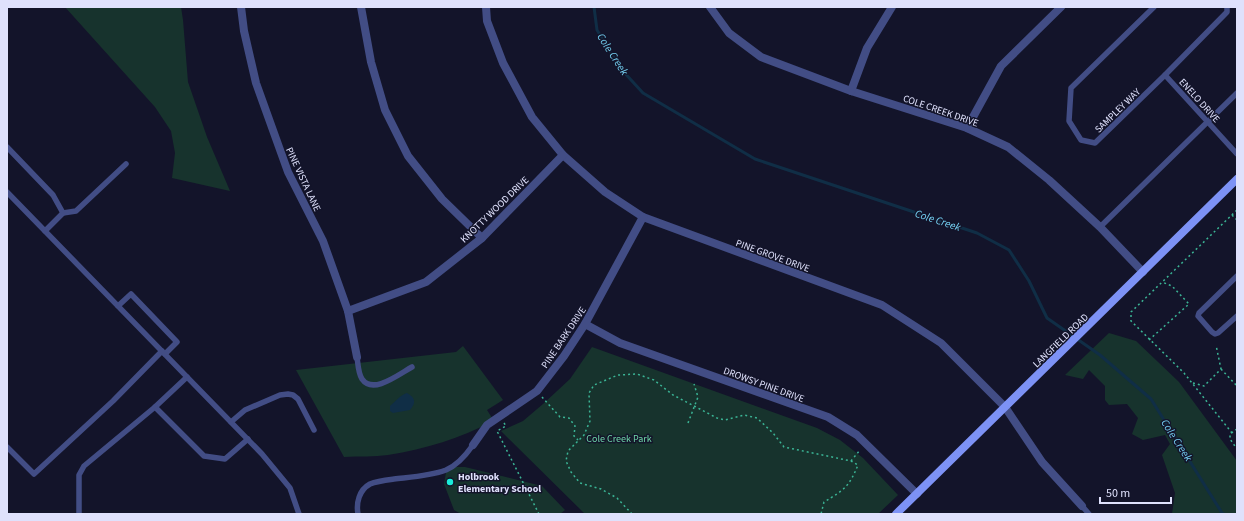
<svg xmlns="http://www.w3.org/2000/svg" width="1244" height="521" font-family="'Source Sans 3',sans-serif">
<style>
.green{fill:#17332d}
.water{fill:#102e46}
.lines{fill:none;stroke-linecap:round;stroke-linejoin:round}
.stream{stroke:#102e46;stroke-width:3}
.path{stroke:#3bb495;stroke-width:1.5;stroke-dasharray:2 3;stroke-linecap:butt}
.lane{stroke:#424d85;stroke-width:5.5}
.street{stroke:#424d85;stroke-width:8}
.secondary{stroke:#7d92f5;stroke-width:8}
.poi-dot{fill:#1aedd9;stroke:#13142a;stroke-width:1.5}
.labels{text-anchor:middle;stroke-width:3;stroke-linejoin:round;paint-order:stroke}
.street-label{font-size:10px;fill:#dfe1fc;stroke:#13142a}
.park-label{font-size:10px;fill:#6fd8a9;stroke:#13142a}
.poi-label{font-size:10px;font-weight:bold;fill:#dfe1fc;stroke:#13142a;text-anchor:start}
.water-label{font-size:11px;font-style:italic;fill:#75d2f4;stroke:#13142a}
</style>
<rect width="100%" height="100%" fill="#13142a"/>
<!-- green -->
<g class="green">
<polygon points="65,7 181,7 183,20 188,82 207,137 230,191 172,178 175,153 171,131 155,107"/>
<polygon points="1109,333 1136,341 1179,382 1237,461 1237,514 1172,514 1175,493 1162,455 1170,444 1165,435 1143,440 1132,434 1138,418 1127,404 1109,405 1105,400 1105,386 1089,370 1083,379 1065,375"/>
<path d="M463 346 503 400 487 410 494 421C459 438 427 449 388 455 374 457 359 456 344 457L296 370 456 352Z"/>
<polygon points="592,347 817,428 840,440 863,458 898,495 878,514 585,514 501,431 523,421 543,404 570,379"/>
<polygon points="447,467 465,467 542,486 565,510 560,514 461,514 454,510 444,484"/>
</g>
<!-- water -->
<path class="water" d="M407 393C416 398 416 403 410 410L393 413 390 411V406C396 401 400 395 407 393Z"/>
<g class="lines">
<!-- stream -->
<polyline class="stream" points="594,7 597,30 621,69 643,93 755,159 977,233 1009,250 1029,281 1047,318 1100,355 1151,399 1222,513 1224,514"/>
<!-- path -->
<g class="path">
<polyline points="1232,215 1237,220"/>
<polyline points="1149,340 1189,304 1172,286 1162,282"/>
<polyline points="1221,369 1237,386"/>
<polyline points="1193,383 1204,386 1221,369 1216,345"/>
<polyline points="542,397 560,417 569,418 575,426 574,436 578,440"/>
<polyline points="504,423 506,426 497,431 539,514"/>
<polyline points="688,423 698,397 694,384"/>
<polyline points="1237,429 1230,434 1230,439 1237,449"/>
<polyline points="1232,433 1184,373 1131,321 1131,312 1237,210"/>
<polyline points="851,461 860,450"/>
<path d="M632 514 617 498 601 489 580 483 571 472 566 461 568 451 584 435 590 421 589 393 594 385 618 375 637 374 654 380 673 395 717 418 725 420 744 415 757 418 773 433 784 447 851 461 858 465C849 487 844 490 824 502L821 514"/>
</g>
<!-- lane -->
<g class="lane">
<polyline points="1154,7 1071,88 1069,121 1081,140 1095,143 1165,75 1227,12 1227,7"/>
<polyline points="1165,75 1237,154"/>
<polyline points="7,147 53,195 63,213"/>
<polyline points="7,192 262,454 290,488 299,514"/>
<polyline points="1100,227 1237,93"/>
<polyline points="45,231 63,213 76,211 126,164"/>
<polyline points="1237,276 1199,313 1198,316 1212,332 1215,334 1218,333 1237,316"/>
<polyline points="118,306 131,294 177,342 165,354"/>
<path d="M357 357C358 363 358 373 362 379 373 395 399 374 412 367"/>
<polyline points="187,377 155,407 204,456 225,459 248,439"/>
<polyline points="231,422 245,410 280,395 288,394 293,395 298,399 314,430"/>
<polyline points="7,447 34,474 113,401 162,351"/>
<polyline points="1082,506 1089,514"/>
<polyline points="79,514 79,475 84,466 155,407"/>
<path d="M358 514C356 503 359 490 370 484 377 481 386 480 394 479 411 477 430 476 446 470 458 465 466 455 473 445"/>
</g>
<!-- street -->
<g class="street">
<polyline points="241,7 244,31 256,83 288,172 323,241 348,311 357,357"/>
<polyline points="361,7 371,62 385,110 408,156 442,199 482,238"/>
<polyline points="486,7 487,21 503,63 532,117 563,155 605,192 643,217 882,305 941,343 1005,407 1042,462 1082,506"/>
<polyline points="710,7 729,33 761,57 851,91 967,128 1008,147 1049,180 1100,227 1143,272"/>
<polyline points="851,91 867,48 892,7"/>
<polyline points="967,128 1001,66 1061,7"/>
<polyline points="348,311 426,282 482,238 563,155"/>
<polyline points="585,324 620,343 828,417 857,435 917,494"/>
<polyline points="473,445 487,425 537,391 564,356 585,324 643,217"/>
</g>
<!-- secondary -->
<polyline class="secondary" points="896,514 1237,179"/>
</g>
<!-- markers -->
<circle class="poi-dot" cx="450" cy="482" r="4"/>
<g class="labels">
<!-- street labels -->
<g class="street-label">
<text transform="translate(1200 100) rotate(48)" y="4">ENELO DRIVE</text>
<text transform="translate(941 110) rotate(19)" y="4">COLE CREEK DRIVE</text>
<text transform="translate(1117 110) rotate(-44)" y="4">SAMPLEY WAY</text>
<text transform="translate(304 179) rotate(65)" y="4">PINE VISTA LANE</text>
<text transform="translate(494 209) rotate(-44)" y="4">KNOTTY WOOD DRIVE</text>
<text transform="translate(773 255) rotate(20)" y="4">PINE GROVE DRIVE</text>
<text transform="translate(563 337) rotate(-56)" y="4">PINE BARK DRIVE</text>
<text transform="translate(1060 340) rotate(-44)" y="4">LANGFIELD ROAD</text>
<text transform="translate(764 384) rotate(20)" y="4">DROWSY PINE DRIVE</text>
</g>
<!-- park labels -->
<g class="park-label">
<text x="619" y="442">Cole Creek Park</text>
</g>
<!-- poi labels -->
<g class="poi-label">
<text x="458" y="480">Holbrook<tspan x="458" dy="12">Elementary School</tspan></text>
</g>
<!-- water labels -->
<g class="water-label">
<text transform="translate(613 54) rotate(57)" y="4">Cole Creek</text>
<text transform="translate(938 220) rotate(18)" y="4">Cole Creek</text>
<text transform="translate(1177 440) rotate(57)" y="4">Cole Creek</text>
</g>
</g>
<!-- border -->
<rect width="1244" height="521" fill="none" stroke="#dfe1fc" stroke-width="16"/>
<!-- scale -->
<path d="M1100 497v6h71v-6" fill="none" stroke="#dfe1fc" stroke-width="2"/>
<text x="1106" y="497" font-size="12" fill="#dfe1fc" stroke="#13142a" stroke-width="3" paint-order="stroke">50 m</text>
</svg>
